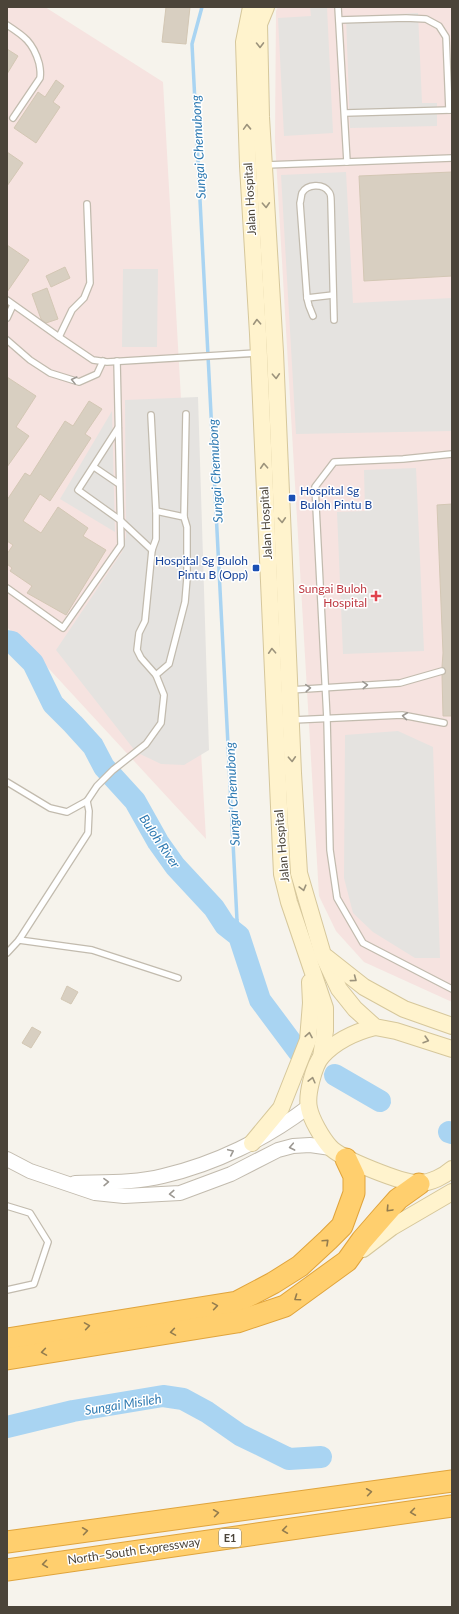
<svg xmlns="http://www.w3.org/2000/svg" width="459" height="1614" font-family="Lato,sans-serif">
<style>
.medical{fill:#f6e3e0}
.parking{fill:#e5e3e0}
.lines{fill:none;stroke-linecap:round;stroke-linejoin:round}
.stream{stroke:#a9d4f2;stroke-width:3.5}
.river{stroke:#a9d4f2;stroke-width:22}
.building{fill:#d8cfc1;stroke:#d3c7b4}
.service-casing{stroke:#c2bbae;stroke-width:8}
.tertiary-casing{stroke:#c2bbae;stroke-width:16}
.secondary-casing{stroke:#d6c79b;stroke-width:18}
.motorway-casing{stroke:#e0a43c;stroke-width:23}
.service{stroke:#fff;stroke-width:5.5}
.tertiary{stroke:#fff;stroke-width:14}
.secondary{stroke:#fff3cd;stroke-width:16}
.motorway{stroke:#ffcf6e;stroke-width:21}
.oneway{stroke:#9c937c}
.oneway2{stroke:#9c9892}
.oneway3{stroke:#937c4e}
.transit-dot{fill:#1a4fb4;stroke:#fff;stroke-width:1.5}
.health-dot{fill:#e0444e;stroke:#fff;stroke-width:1.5}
.labels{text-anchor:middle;stroke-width:3;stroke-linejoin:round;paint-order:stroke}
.shield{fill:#fff;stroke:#817c74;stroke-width:1}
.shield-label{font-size:11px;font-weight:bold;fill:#4b4439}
.street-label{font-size:12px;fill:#4b4439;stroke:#fff}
.transit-label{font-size:12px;fill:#164399;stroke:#fff;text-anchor:start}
.health-label{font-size:12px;fill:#be3a42;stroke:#fff;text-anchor:end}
.water-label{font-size:13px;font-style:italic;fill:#2e7ab2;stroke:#fff}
</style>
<rect width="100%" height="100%" fill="#f6f3ec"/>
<!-- medical -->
<g class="medical">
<polygon points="7,7 45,7 163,82 206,839 51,671 7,627"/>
<polygon points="278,7 452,7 452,1002 364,962 336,931 319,896 275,141 276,11"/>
</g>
<!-- parking -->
<g class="parking">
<polygon points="310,7 327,7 333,133 284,136 278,18 311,16"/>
<polygon points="418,13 422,103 437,103 437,126 350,128 346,17"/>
<polygon points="346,172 353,303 452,298 452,431 296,434 281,175"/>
<polygon points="123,269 158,269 157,347 122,347"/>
<polygon points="198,397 209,750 184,765 161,764 136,752 56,650 122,552 126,537 125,400"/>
<polygon points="112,411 115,532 60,499"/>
<polygon points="416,468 424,651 343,654 337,512 365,511 364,470"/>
<polygon points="398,731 433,747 440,958 415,958 373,932 353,913 344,878 345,735"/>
</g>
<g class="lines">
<!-- stream -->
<polyline class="stream" points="202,7 192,44 237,920 239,936"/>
<!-- river -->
<g class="river">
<polyline points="7,641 12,642 33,663 53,704 73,724 93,746 104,767 135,801 158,842 175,866 214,908 225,925 239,936 260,1000 298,1051"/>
<polyline points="335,1075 380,1101"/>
<polyline points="449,1132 452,1133"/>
<polyline points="7,1427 73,1411 163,1396 183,1399 207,1412 240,1435 289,1459 321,1457"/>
</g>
</g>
<!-- building -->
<g class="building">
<polygon points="166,7 190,7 186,44 162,42"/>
<polygon points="7,49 18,56 7,74"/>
<polygon points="56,80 64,86 53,102 60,107 36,143 14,128 38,92 45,97"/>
<polygon points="7,152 23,163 7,186"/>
<polygon points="452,172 452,276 364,281 359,176"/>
<polygon points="7,245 29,260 7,292"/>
<polygon points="65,267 70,278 51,287 46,276"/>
<polygon points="47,288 58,319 46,323 41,319 32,294"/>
<polygon points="7,377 36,396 16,427 29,436 7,467"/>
<polygon points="89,401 102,409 85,434 91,438 50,501 40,494 23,521 41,533 58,507 88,528 83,536 106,550 66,615 27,593 32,586 10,571 12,568 7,564 7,554 13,545 7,541 7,500 25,473 30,476 65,421 73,426"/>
<polygon points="452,504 452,716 443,716 442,675 445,674 446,670 442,667 443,653 437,505"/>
<polygon points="67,986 78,992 71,1004 61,999"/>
<polygon points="32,1027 41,1032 31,1048 22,1043"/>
</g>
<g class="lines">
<defs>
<g id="service">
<polyline points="338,7 347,162"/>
<polyline points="339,20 406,18 426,19 439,26 446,37 449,110"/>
<path d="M7 25C24 36 33 42 39 63 40 68 41 72 40 78L13 118"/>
<polyline points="345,113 451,110"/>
<polyline points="266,165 452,158"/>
<polyline points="307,298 333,295"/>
<polyline points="7,300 59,337 93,360 107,362 258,353"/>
<path d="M313 316 309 306 307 298 300 203C301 200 301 196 302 193 307 184 323 183 329 192 331 194 331 198 331 201L334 320"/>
<polyline points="7,318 13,305"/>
<polyline points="59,337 72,310 84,298 90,283 87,204"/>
<polyline points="7,340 30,360 50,373 79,382 97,374 103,361"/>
<polyline points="118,428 78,490 120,520 152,550"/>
<polyline points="452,454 403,459 334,462 315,487 327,719 330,850 337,898 363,943 452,989"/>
<polyline points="94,467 119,484"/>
<polyline points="156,511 184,517 187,527 187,578 185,602 169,664 156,675"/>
<polyline points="184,517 186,414"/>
<polyline points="7,588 63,628 121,545 117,361"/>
<polyline points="290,690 400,683 442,671"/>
<polyline points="293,720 402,715 444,723"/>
<polyline points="7,782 50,808 67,812 87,801"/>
<polyline points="19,940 92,950 178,978"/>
<polyline points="7,953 19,940 88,833 89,811 87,801 97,786 113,770 146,744 161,723 164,695 156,675 141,658 137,650 139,633 145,621 152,550 156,539 156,511 151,415"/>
<polyline points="7,1206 30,1213 48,1242 34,1284 7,1290"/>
</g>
<g id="tertiary">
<polyline points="7,1159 30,1171 95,1193 124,1196 180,1193 231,1174 278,1150 293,1146 310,1145 331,1148"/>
<path d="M75 1183C104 1182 135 1183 163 1176 215 1164 266 1139 308 1107"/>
</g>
<g id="secondary">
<polyline points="251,7 244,42 248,166 258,334 282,874 289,902 325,1008 325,1031 321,1057"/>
<polyline points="266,7 259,24 261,117 275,352 293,773 299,873 323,955 339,989 355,1009 375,1027 396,1031 452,1049"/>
<polyline points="326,957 364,987 404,1009 452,1026"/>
<path d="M375 1027C355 1032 336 1041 322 1056 314 1065 306 1095 309 1108 311 1119 322 1138 330 1147 341 1159 404 1184 419 1183 431 1183 444 1176 452 1169"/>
<polyline points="252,1143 281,1108 308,1040 311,1003 310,982"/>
<polyline points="363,1249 392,1227 452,1192"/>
</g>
<g id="motorway">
<polyline points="7,1339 237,1302 273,1283 300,1266 328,1240 342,1226 354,1193 354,1176 346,1159"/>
<polyline points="7,1359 237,1322 285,1306 347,1261 362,1240 382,1217 398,1199 419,1184"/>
<polyline points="7,1542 452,1481"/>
<polyline points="7,1570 452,1506"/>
</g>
</defs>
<!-- service casing -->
<use href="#service" class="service-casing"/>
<!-- tertiary casing -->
<use href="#tertiary" class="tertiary-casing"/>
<!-- secondary casing -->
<use href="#secondary" class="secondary-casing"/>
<!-- motorway casing -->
<use href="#motorway" class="motorway-casing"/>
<!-- service -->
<use href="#service" class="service"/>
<!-- tertiary -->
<use href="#tertiary" class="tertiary"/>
<!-- secondary -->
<use href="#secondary" class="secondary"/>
<!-- motorway -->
<use href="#motorway" class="motorway"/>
</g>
<!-- one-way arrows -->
<defs><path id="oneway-chevron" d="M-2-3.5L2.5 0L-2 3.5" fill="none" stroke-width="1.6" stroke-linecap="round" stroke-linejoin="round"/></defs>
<g class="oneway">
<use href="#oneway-chevron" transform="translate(260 45) rotate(89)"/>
<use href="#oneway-chevron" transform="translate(247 127) rotate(-92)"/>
<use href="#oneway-chevron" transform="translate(266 205) rotate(87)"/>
<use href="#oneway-chevron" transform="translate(257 322) rotate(-93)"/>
<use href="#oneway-chevron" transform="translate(276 376) rotate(87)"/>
<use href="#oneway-chevron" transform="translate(264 466) rotate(-93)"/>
<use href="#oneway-chevron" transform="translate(282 520) rotate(87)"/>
<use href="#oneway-chevron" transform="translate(272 651) rotate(-93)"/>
<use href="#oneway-chevron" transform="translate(292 759) rotate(87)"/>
<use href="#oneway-chevron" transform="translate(303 888) rotate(75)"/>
<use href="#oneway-chevron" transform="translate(354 979) rotate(37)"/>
<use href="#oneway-chevron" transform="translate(309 1035) rotate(-80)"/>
<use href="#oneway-chevron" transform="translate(426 1040) rotate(17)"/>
<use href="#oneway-chevron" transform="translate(312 1080) rotate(-76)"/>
</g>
<g class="oneway2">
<use href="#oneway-chevron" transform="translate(74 380) rotate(-166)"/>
<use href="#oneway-chevron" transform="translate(365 685) rotate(-3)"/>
<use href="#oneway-chevron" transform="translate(308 688) rotate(-4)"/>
<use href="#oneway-chevron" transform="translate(405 716) rotate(-173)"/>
<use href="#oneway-chevron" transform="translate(292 1147) rotate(169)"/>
<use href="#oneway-chevron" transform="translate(231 1152) rotate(-25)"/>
<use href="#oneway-chevron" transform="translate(106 1182) rotate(-1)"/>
<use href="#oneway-chevron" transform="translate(172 1194) rotate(177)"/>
</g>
<g class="oneway3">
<use href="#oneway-chevron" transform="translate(389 1209) rotate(133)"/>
<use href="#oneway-chevron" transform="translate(326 1242) rotate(-43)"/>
<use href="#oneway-chevron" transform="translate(297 1298) rotate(145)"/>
<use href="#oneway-chevron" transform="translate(215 1306) rotate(-9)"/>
<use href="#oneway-chevron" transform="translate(87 1326) rotate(-9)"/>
<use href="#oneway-chevron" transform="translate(173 1332) rotate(171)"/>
<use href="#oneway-chevron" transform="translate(44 1352) rotate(171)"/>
<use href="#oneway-chevron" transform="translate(369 1492) rotate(-8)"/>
<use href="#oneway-chevron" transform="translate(413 1512) rotate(172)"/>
<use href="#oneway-chevron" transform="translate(216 1513) rotate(-8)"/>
<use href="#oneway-chevron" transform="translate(285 1530) rotate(172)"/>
<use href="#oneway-chevron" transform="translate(85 1531) rotate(-8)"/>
<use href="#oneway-chevron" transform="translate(45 1564) rotate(172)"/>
</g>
<!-- markers -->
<g class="transit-dot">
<rect x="288" y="494" width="8" height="8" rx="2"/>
<rect x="252" y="564" width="8" height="8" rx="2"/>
</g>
<path class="health-dot" d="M374 590h4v4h4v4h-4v4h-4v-4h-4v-4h4z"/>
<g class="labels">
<!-- shield labels -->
<rect class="shield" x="219" y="1529" width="22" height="18" rx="3"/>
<g class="shield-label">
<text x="230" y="1542">E1</text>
</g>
<!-- street labels -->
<g class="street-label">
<text transform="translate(250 199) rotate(-93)" y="4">Jalan Hospital</text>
<text transform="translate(266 523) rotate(-93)" y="4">Jalan Hospital</text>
<text transform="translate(282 846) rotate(-95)" y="4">Jalan Hospital</text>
<text transform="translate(134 1551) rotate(-8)" y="4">North–South Expressway</text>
</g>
<!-- transit labels -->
<g class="transit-label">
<text x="300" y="495">Hospital Sg<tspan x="300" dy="14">Buloh Pintu B</tspan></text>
<text x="248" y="565" text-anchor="end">Hospital Sg Buloh<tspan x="248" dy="14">Pintu B (Opp)</tspan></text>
</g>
<!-- health labels -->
<g class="health-label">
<text x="367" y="593">Sungai Buloh<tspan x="367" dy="14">Hospital</tspan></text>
</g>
<!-- water labels -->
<g class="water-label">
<text transform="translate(198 147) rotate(-93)" y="5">Sungai Chemubong</text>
<text transform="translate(215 471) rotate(-93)" y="5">Sungai Chemubong</text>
<text transform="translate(232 794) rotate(-93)" y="5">Sungai Chemubong</text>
<text transform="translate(160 841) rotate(56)" y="5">Buloh River</text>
<text transform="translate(123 1404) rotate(-9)" y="5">Sungai Misileh</text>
</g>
</g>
<!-- border -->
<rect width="459" height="1614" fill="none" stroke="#4b4439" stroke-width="16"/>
</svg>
